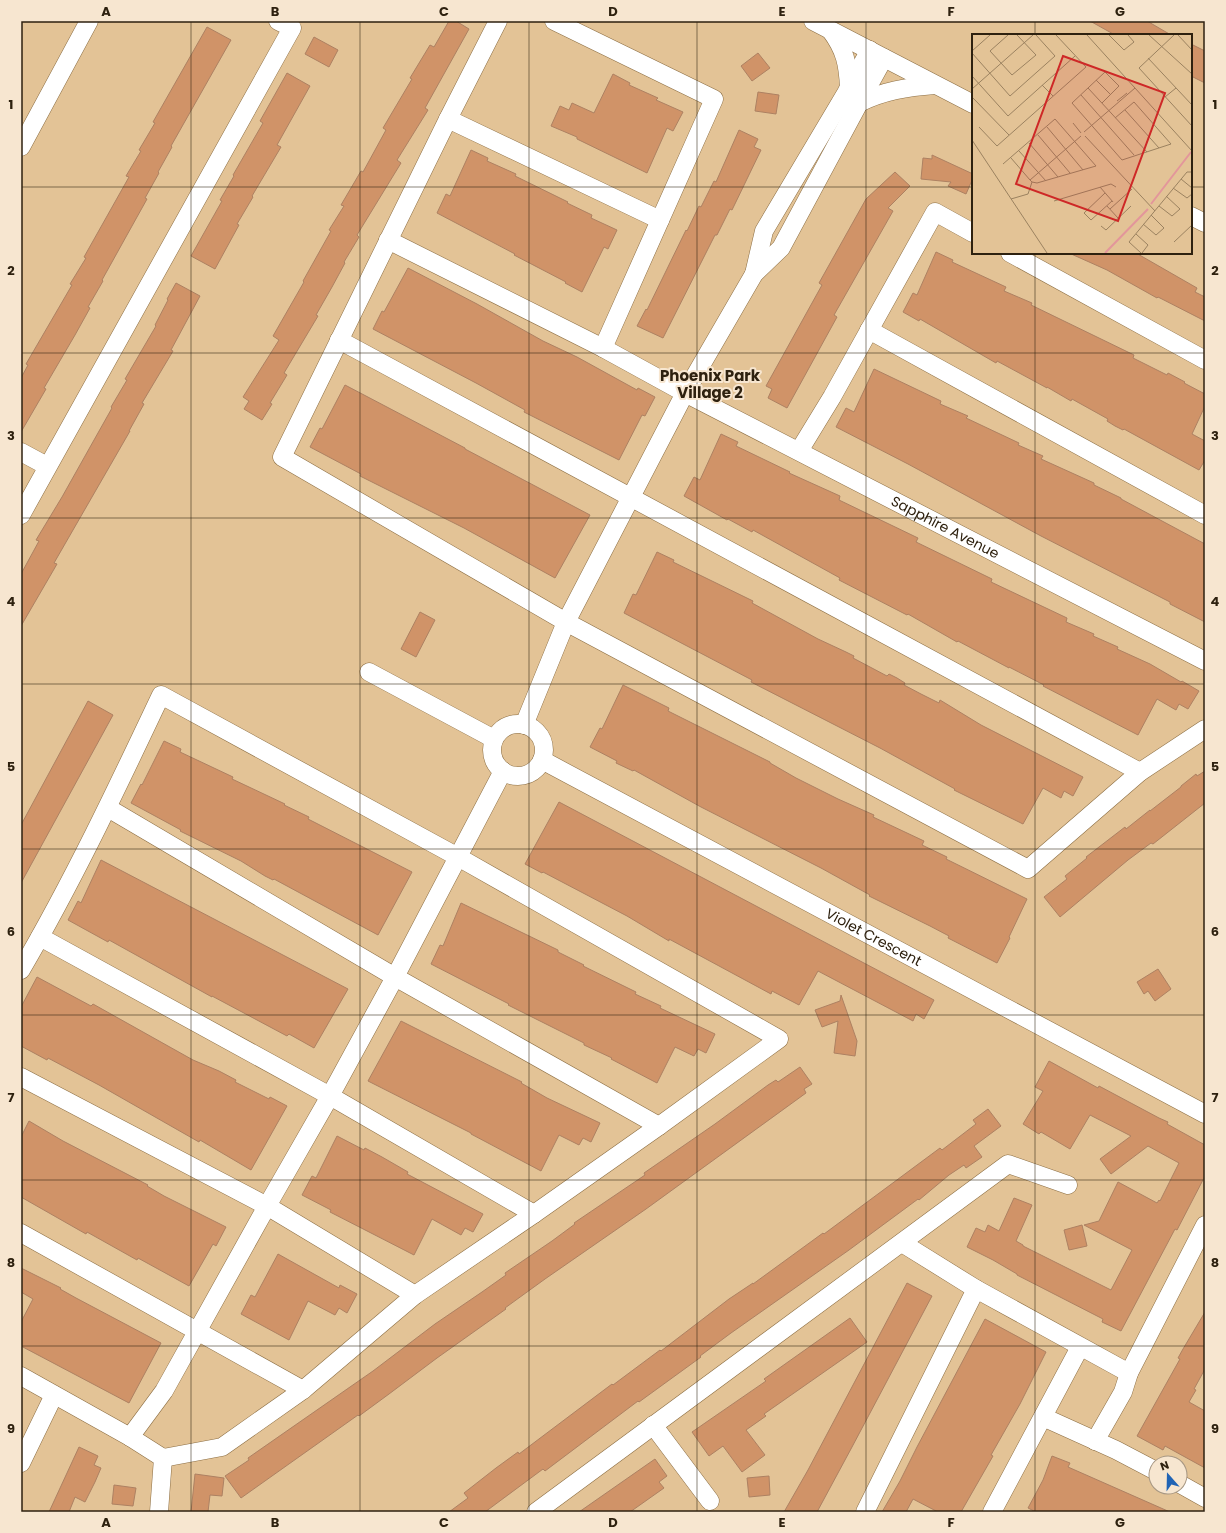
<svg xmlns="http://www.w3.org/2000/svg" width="1226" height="1533" font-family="Poppins,sans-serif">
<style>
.building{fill:#d09368;stroke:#ad8162}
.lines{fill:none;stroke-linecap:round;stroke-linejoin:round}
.street-casing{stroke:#8c6e43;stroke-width:19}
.street{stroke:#fff;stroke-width:18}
.grid{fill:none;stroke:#2e210f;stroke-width:1;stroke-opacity:0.55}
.labels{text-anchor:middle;stroke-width:4;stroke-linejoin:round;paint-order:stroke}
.street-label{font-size:14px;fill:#2e210f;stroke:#f7e6d0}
.neighbourhood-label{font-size:15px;font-weight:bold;fill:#2e210f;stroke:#f7e6d0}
.inset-river{fill:none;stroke:#e3969b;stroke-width:2}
.inset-road{fill:none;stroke:#9b8260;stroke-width:1}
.view{fill:#ce2827;fill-opacity:0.15;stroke:#ce2827;stroke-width:2}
.inset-edge{fill:none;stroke:#2e210f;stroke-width:2}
.neatline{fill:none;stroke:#2e210f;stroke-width:1.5}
.grid-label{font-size:13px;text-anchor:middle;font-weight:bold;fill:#2e210f}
</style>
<rect width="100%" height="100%" fill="#e3c396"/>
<!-- building -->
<g class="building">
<polygon points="449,21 456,21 469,29 425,108 428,110 397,160 401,163 357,235 359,237 344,262 345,263 332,287 316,315 318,316 284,373 287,375 270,403 272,404 262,420 244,409 249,401 243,397 279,340 273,336 304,282 303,281 331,231 329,230 344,206 341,205 361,171 363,172 386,130 383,128 412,79 410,78 430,45 434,47"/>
<polygon points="1090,21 1147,21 1171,35 1115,35"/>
<polygon points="207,27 231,40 171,146 172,147 158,172 159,173 145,198 147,199 102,280 103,281 88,307 90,308 75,335 44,388 46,389 21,432 21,378 28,365 26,364 72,285 70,284 86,258 84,257 129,177 126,176 141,151 139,150 155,123 153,122"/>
<polygon points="314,37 338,50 329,67 305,54"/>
<polygon points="1191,44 1205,51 1205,83 1191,76"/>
<polygon points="758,53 770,68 752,81 741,66"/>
<polygon points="287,73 310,86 277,145 281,147 252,196 253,197 237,224 239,225 215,269 191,256 222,201 220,200 234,176 233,175 263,123 260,121"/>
<polygon points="613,74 630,83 629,85 658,98 656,100 683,112 673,131 667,128 647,173 577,139 577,137 551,126 560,106 569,110 572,103 594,113"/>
<polygon points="758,92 779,95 776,114 755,111"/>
<polygon points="739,130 758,139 754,147 761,150 732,210 730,209 717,235 715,235 663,338 637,326 646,309 647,310 686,230 687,231 699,206 701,207 714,181 716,182"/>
<polygon points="471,150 488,158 487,161 516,174 515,176 568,202 567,203 592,215 591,218 617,230 608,249 604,247 582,292 565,283 566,282 514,255 515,254 437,213 446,194 450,196"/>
<polygon points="932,155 973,174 973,178 966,194 948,186 951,182 921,179 923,158 932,159"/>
<polygon points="895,172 910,186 888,208 893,211 834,315 837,317 787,408 768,398 772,389 766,386 822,285 819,283 866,199"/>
<polygon points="936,252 953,260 952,262 1006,287 1004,291 1032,303 1031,305 1134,355 1133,358 1167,375 1168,373 1185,382 1184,383 1205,394 1205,406 1192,434 1205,441 1205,460 1199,470 1124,429 1123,430 1115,426 1107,421 1108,419 1072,399 1071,401 1047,387 1047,388 997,361 996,363 920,319 919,321 903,312 913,293 917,295"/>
<polygon points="1069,253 1136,253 1197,288 1195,292 1205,297 1205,321 1158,297 1157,298 1107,270"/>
<polygon points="408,268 477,304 543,341 577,357 637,390 638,388 655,397 645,416 642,415 619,460 524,412 525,410 476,383 373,329 382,311 384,312"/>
<polygon points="176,283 200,296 171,350 173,351 142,403 144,404 129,431 130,431 54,563 57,564 21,626 21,574 39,541 36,540 62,497 112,408 111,407 127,380 125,379 156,326 155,325 168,300 167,299"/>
<polygon points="874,369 941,401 940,404 968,416 966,418 1019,443 1018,445 1043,456 1041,459 1094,483 1094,485 1121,498 1121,499 1205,544 1205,622 1170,604 1170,602 1041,536 908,464 836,427 846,408 854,412"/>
<polygon points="345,385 465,448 465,449 590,515 555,578 464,528 360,476 361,474 310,447 320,428 322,429"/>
<polygon points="721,434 738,442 736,446 790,472 789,473 840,496 839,500 918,538 916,542 992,579 991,582 1067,618 1066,622 1094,634 1093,636 1118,647 1117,649 1150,664 1181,682 1182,681 1199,691 1188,709 1179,704 1176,710 1157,699 1138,735 1043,686 1044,685 1009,667 1009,668 958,641 957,642 908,614 907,615 839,580 840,578 753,530 752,532 728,519 727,520 684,496 694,477 700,480"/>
<polygon points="657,552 674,560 673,562 753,601 752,603 818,639 846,652 854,656 853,658 887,676 889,674 897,678 905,683 904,685 921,694 939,703 940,700 981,725 1083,777 1073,796 1064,791 1061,798 1043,788 1023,824 954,790 955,789 880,748 751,682 752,680 624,613 633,594 636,595"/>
<polygon points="420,612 435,620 416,657 401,649"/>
<polygon points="623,685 669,708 668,711 770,762 770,763 796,778 838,799 874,815 873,817 924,841 922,845 947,857 946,859 1027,899 1009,937 1010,938 997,963 948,938 949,936 930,926 869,896 870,895 821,868 701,807 634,770 633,771 616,763 617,761 590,747 600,728 602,729"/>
<polygon points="88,701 113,715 21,883 21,825"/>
<polygon points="164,741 181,749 180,752 233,777 232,779 285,804 284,805 309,817 308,819 412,872 378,935 274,879 273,880 265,876 241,861 180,831 181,830 131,803 141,784 142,785"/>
<polygon points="1205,771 1205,803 1153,844 1151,843 1128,860 1060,917 1044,897 1067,879 1065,876 1087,858 1086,857 1125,827 1126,829 1150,810 1150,811 1181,787 1181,786 1196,774 1197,776"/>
<polygon points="559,802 934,1000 924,1019 916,1014 913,1021 818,971 799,1005 772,991 771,994 669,939 669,941 627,916 543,872 542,873 525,864"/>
<polygon points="101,860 348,989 314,1048 289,1034 287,1036 212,996 212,997 109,940 108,942 68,920 78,901 81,903"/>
<polygon points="461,903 558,950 558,952 584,965 583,966 636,992 635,994 661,1006 660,1008 715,1034 706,1053 698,1049 694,1056 675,1047 657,1083 611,1059 612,1058 584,1045 584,1043 508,1005 509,1004 431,964 440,945 443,946"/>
<polygon points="1158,969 1171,989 1155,1001 1148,991 1144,994 1137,982"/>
<polygon points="37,977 91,1006 93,1004 193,1060 219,1071 236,1080 235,1082 269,1099 270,1097 287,1106 251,1170 200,1140 199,1142 99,1085 48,1058 47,1060 21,1046 21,1007"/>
<polygon points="841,995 857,1041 855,1056 834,1053 838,1021 822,1027 815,1010 840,1001"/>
<polygon points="401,1021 522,1082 521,1083 547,1098 600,1123 591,1142 583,1138 579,1145 559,1135 541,1171 471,1134 471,1133 368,1081"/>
<polygon points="1049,1061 1098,1088 1099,1086 1159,1118 1168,1122 1167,1124 1205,1145 1205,1176 1177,1230 1175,1229 1121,1331 1102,1322 1103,1319 1017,1275 1017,1274 993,1260 967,1247 976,1228 985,1232 988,1225 999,1231 1014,1198 1032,1205 1016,1241 1023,1245 1023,1246 1111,1290 1132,1250 1084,1225 1099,1221 1118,1182 1157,1203 1159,1200 1160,1201 1179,1163 1148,1146 1111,1174 1100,1159 1131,1136 1090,1115 1070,1149 1041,1132 1039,1134 1023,1124 1043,1091 1035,1087"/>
<polygon points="800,1067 812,1084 804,1089 806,1093 646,1209 545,1279 505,1308 506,1309 437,1358 389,1394 359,1416 358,1415 241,1498 225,1476 249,1460 248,1458 373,1371 435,1324 482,1292 506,1275 505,1273 552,1241 575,1224 574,1223 645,1175 644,1173 715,1124 768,1085 776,1080 778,1082"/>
<polygon points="988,1109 1001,1126 974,1146 982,1157 966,1168 964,1165 949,1175 919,1200 918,1199 849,1250 731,1333 700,1356 701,1357 639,1402 638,1401 545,1471 543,1469 485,1512 449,1512 468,1498 464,1493 496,1468 518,1452 519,1454 612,1384 613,1385 660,1350 661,1351 729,1299 753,1283 753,1284 823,1233 824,1234 940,1148 942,1150 976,1124 973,1120"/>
<polygon points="29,1121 63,1141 148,1185 147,1186 164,1196 226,1227 216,1246 213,1244 189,1286 138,1258 137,1260 87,1232 86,1234 21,1197 21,1137"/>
<polygon points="337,1136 364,1150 365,1148 382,1157 408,1172 407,1174 483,1214 473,1232 465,1228 461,1235 432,1219 414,1255 330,1212 331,1210 302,1195 312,1176 316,1178"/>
<polygon points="1082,1225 1087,1246 1069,1250 1064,1230"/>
<polygon points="278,1254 339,1288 340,1285 357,1294 347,1313 339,1308 335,1315 308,1301 289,1340 241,1314 251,1295 255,1297"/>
<polygon points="21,1268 61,1288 60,1289 76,1298 161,1343 129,1403 21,1346 21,1322 33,1299 21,1292"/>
<polygon points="907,1283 932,1296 852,1447 817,1512 784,1512 808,1470"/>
<polygon points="1205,1312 1205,1369 1194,1389 1196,1390 1189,1402 1205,1411 1205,1468 1165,1446 1163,1450 1137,1436 1180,1359 1178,1358 1183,1349"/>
<polygon points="850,1318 867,1342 764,1414 766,1416 746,1430 765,1455 742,1472 723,1446 709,1456 692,1432 766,1381 764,1379"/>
<polygon points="985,1319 1046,1352 1020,1404 991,1455 993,1456 961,1512 938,1512 913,1499 906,1512 882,1512 900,1481 917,1447"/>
<polygon points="79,1447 98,1456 94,1465 101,1468 95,1482 85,1502 75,1497 69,1512 49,1512"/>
<polygon points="1052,1456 1070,1463 1068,1467 1170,1512 1036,1512 1028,1508 1043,1480"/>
<polygon points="655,1459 667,1476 659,1482 664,1488 630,1512 579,1512"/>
<polygon points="195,1474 224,1478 222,1496 210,1495 208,1512 191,1512"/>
<polygon points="769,1476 770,1495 749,1497 747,1478"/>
<polygon points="114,1485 136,1488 133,1506 112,1504"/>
</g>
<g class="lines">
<defs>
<g id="street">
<polyline points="498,21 448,119 282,457 566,622 1028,869 1140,772 1205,729"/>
<polyline points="554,21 714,99 603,348"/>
<polyline points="813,21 973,104"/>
<path d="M831 31C845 50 848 64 849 88"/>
<path d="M859 103C883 91 907 87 935 85"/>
<polyline points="448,119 660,220"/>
<polyline points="21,147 89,21"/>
<polyline points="1191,216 1205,223"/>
<path id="s1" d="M388 240 603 348 685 393 1205 661"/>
<polyline points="1010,253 1205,360"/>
<polyline points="754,274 764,231 846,93 870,50"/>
<polyline points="869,330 1205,515"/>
<polyline points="339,340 1140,772"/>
<polyline points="799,451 832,397 935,212 973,233"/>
<polyline points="21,452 47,466"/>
<polyline points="21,515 292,28 278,21"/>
<polyline points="369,672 494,739"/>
<circle cx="518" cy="750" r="26"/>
<polyline points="524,725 566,622 685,393 754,274 781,248 859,103 884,58"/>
<path id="s2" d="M542 760 1205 1114"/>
<polyline points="108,808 395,977 659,1126"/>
<polyline points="40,937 330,1096 534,1214"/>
<path d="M21 970C73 881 117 788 161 695L458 857 779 1039 659 1126 534 1214 415 1295 303 1390 222 1447 163 1458"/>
<polyline points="21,1077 267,1206 415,1295"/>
<polyline points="21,1233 303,1390"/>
<polyline points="902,1243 976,1289 1129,1373"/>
<polyline points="21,1376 130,1437"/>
<polyline points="1043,1417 1116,1450 1156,1471"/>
<polyline points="653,1425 710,1501"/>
<polyline points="1095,1441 1123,1392 1129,1373 1205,1225"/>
<polyline points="21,1463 54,1395"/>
<polyline points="1180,1484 1205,1498"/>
<polyline points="159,1512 163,1458 130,1437 164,1391 267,1206 330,1096 395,977 503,771"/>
<polyline points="536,1512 1008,1164 1068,1185"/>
<polyline points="865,1512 976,1289"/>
<polyline points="992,1512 1080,1347"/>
</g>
</defs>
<!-- street casing -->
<use href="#street" class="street-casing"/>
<!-- street -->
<use href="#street" class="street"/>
</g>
<!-- grid -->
<path class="grid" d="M191 21V1512M360 21V1512M529 21V1512M697 21V1512M866 21V1512M1035 21V35M21 187H973M1191 187H1205M1035 253V1512M21 353H1205M21 518H1205M21 684H1205M21 849H1205M21 1015H1205M21 1180H1205M21 1346H1205"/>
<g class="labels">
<!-- street labels -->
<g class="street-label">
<text dy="5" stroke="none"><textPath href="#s1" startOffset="627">Sapphire Avenue</textPath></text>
<text dy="5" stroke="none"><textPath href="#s2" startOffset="376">Violet Crescent</textPath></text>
</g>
<!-- neighbourhood labels -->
<g class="neighbourhood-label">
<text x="710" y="381">Phoenix Park<tspan x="710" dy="17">Village 2</tspan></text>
</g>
</g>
<!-- overview -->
<g transform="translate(972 34)">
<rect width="220" height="220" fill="#e3c396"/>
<path class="inset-river" d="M179 170 219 118M133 219 176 175"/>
<path class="inset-road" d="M36 1 18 17 40 41 64 21 45 1M115 1 220 117M137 1 152 16 162 8 156 1M177 1 220 40M202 1 167 34 220 92M206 1 220 16M0 17 18 1M0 19 38 62 83 22 64 1M176 24 220 71M0 42 36 82 103 22M124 46 139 61M70 51 81 62M116 54 175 118M0 55 61 1M109 61 162 121M0 63 37 101M193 63 204 54M145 67 155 59M130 69 147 52 133 38 100 69 150 126 199 110 162 68 143 84M153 76 187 114M101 89 109 99M7 93 25 112 114 33 84 1M75 93 111 136M112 98 163 54M66 101 98 139M113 102 183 177M0 106 75 219M57 109 86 143M47 117 74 147M39 124 58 146M31 130 83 85 124 132 65 149 60 148M209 145 220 154M128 153 141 168M201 154 215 164 220 160M133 159 112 179 119 186 140 167M39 165 56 160 60 148 58 146 109 102M82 167 139 150 144 153M135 172 146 184M187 172 200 182 208 175 194 162M138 175 160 155M171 190 184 201 192 194 179 181M129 192 134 196 159 172M164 200 176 211 170 219M202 208 220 191M169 219 157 208 215 138H220"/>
<path class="view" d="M91 22 193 59 146 187 44 150Z"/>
<rect width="220" height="220" class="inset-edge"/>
</g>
<!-- border -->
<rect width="1226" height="1533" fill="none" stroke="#f7e6d0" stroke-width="44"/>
<!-- north arrow -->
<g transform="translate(1168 1475) rotate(340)"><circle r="19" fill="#f7e6d0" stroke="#a79783"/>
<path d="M0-3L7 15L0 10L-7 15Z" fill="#2164b5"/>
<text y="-6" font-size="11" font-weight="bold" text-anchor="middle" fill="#2e210f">N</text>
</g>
<rect x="22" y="22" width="1182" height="1489" class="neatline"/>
<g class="grid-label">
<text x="106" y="16">A</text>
<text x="275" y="16">B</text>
<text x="444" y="16">C</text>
<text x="613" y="16">D</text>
<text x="782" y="16">E</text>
<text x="951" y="16">F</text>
<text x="1120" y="16">G</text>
<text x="11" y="109">1</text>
<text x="1215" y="109">1</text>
<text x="11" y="275">2</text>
<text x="1215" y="275">2</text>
<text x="11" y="440">3</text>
<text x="1215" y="440">3</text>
<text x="11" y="606">4</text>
<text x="1215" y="606">4</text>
<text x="11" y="771">5</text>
<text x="1215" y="771">5</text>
<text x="11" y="936">6</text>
<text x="1215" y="936">6</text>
<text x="11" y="1102">7</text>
<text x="1215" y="1102">7</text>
<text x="11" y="1267">8</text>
<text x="1215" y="1267">8</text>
<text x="11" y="1433">9</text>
<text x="1215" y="1433">9</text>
<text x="106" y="1527">A</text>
<text x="275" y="1527">B</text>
<text x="444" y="1527">C</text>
<text x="613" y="1527">D</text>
<text x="782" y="1527">E</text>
<text x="951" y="1527">F</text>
<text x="1120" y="1527">G</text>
</g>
</svg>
